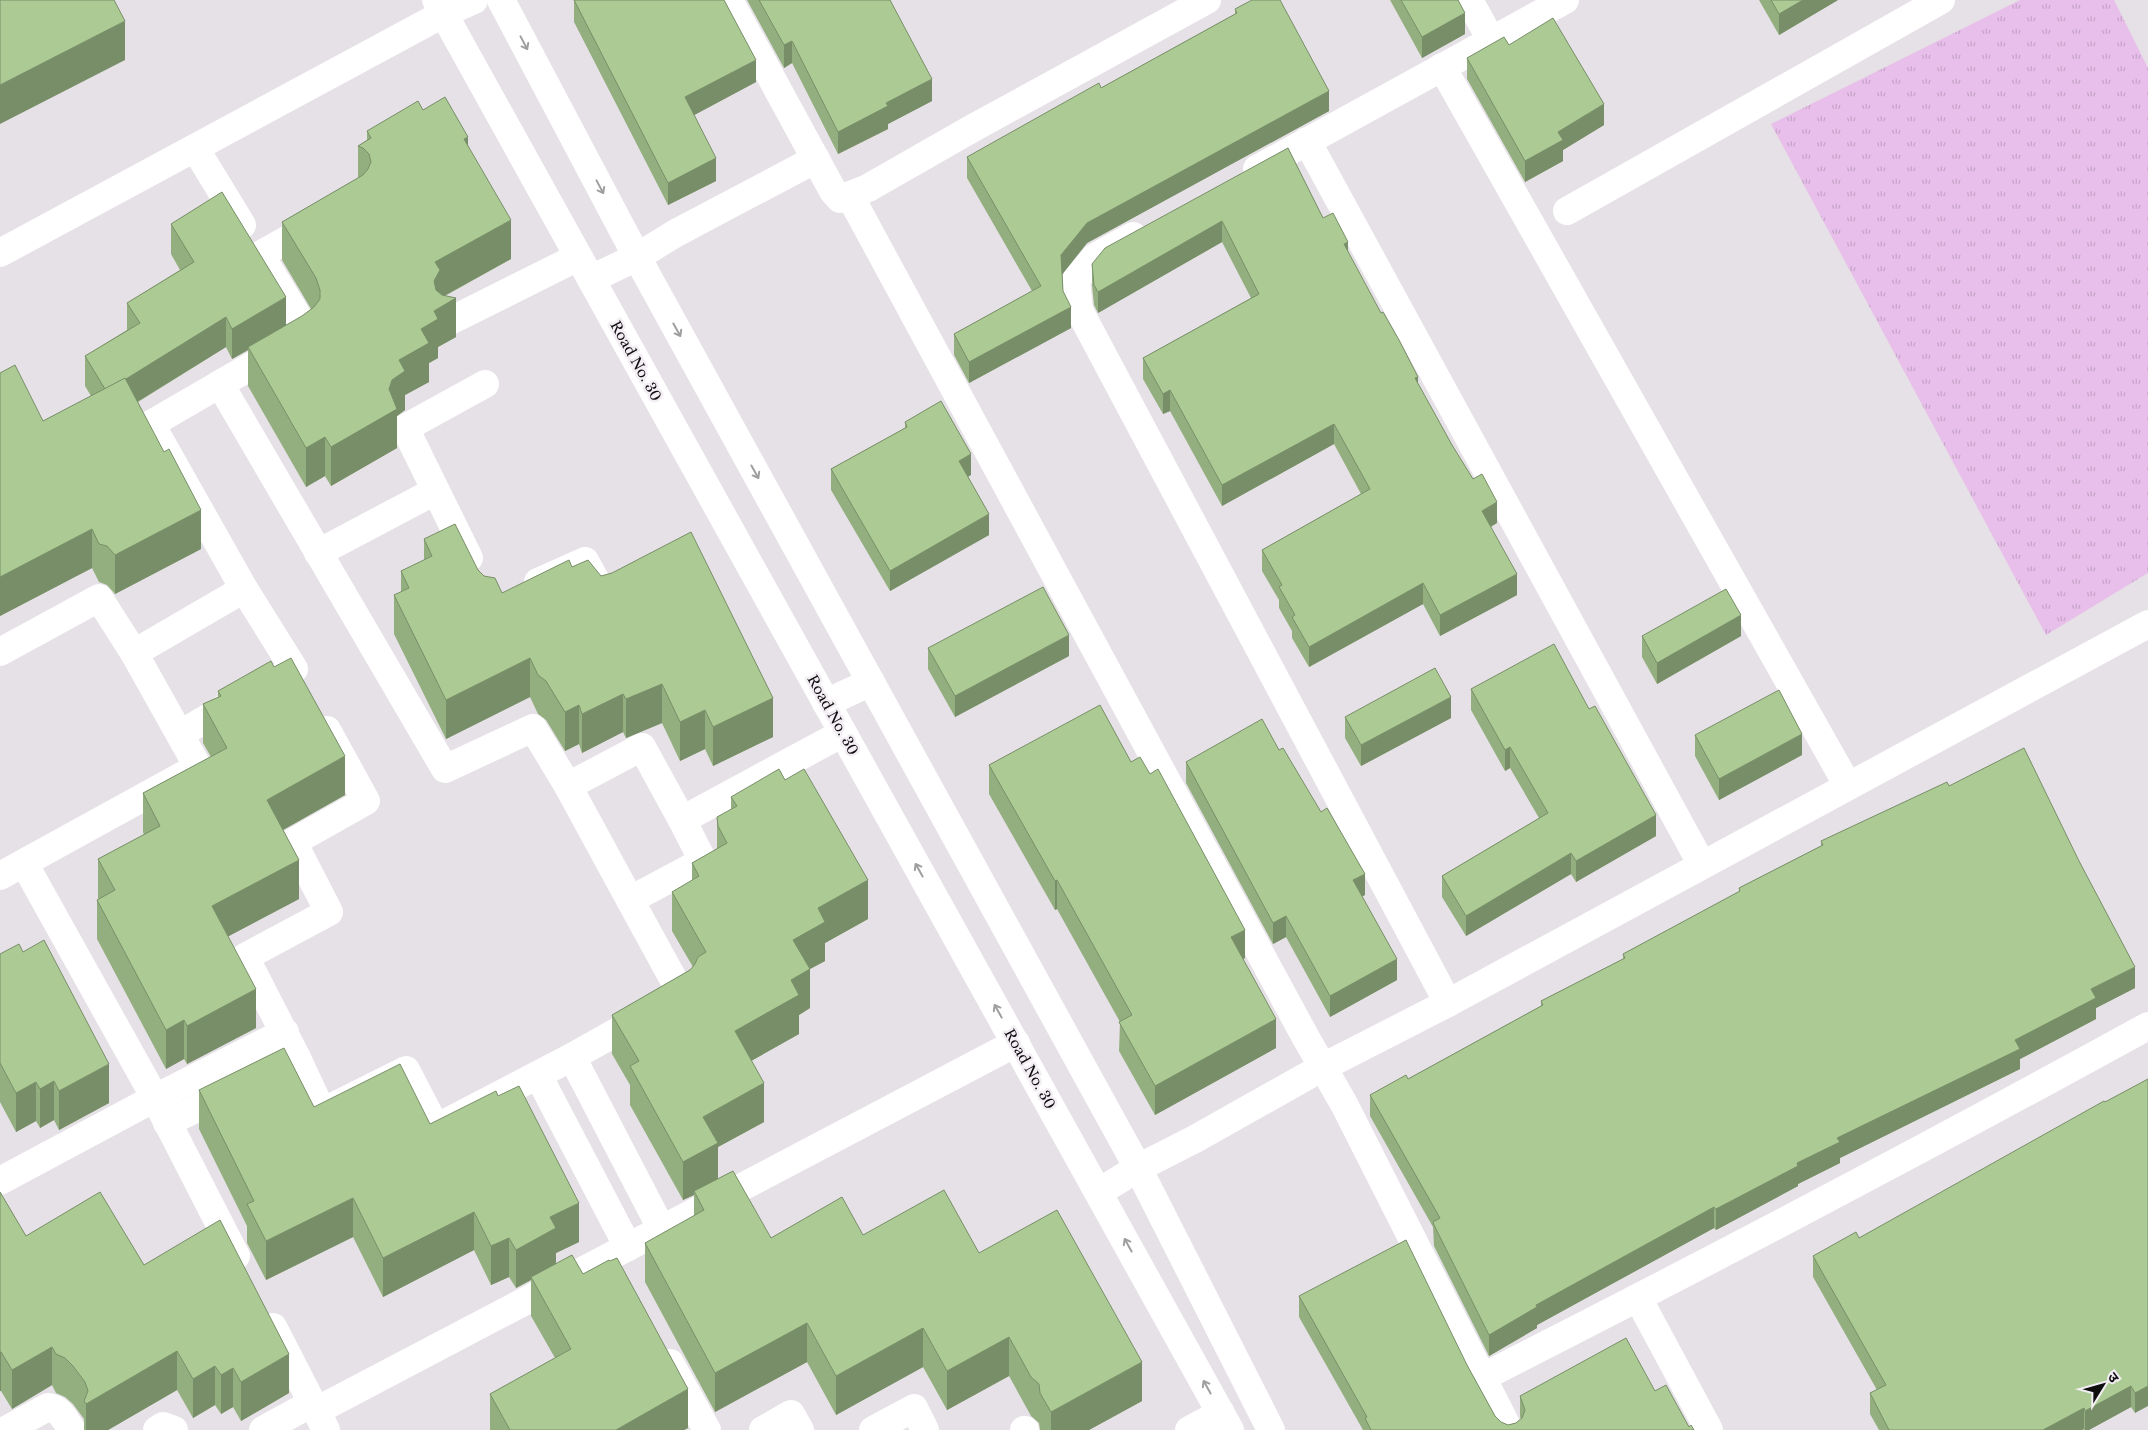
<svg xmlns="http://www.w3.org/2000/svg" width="2148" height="1430" font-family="'Libre Baskerville','Noto Sans Devanagari',serif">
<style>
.park{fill:url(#park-tufts)}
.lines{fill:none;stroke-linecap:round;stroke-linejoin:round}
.street{stroke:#fff;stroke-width:28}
.secondary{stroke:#fff;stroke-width:28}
.wall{fill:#94af7f}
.shaded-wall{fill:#788e68}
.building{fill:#accb94;stroke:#788e68}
.oneway{stroke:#9f9f9f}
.labels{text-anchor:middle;stroke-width:5;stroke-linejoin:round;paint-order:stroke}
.street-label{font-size:14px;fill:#0f0e0f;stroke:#f3eef3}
</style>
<defs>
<pattern id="park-tufts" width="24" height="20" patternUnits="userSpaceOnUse" patternTransform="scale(1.25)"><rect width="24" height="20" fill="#e8bfea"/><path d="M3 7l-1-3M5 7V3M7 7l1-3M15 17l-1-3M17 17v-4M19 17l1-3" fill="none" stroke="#c6a3c8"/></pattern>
</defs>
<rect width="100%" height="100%" fill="#e6e1e6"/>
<!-- park -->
<polygon class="park" points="2020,0 2114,0 2148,68 2148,573 2046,635 1771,124"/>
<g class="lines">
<!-- street -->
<g class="street">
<polyline points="729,0 833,191 840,199 868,188 973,128 1207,0"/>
<polyline points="1469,0 1491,40"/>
<polyline points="1442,67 1848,786"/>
<polyline points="1307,141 1702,865"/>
<polyline points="195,148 242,225"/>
<polyline points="1257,169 1565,0"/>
<polyline points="850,196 1306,1038 1344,1104 1509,1430"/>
<polyline points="1567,211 1941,0"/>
<polyline points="1133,236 1095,257 1076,280 1079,310 1448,1003"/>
<polyline points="260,255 315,224"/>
<polyline points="267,266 303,325 305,333 293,342 220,384 445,769 533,728 568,786 642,747 682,820 843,733"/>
<polyline points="591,279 637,257 676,233 816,159"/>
<polyline points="450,321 578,257"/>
<polyline points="220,384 151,424 244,589"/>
<polyline points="318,553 435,491"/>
<polyline points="469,558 405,428 485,384"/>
<polyline points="538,582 585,561 603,594"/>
<polyline points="0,652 99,598 134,653 198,767 0,876"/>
<polyline points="134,653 244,589 294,669 270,682"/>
<polyline points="180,734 235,702"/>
<polyline points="568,786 630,900 703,861 682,820"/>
<polyline points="24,863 155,1098 236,1256"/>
<polyline points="572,1057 682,995 630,900"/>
<polyline points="297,1058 245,957 329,912 293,842 366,801 327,730"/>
<polyline points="538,1075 628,1247"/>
<polyline points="167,1123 297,1058 322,1112 406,1070 436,1128 572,1057 662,1230"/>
<polyline points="0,1181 155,1098 285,1032"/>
<polyline points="1099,1192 1138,1168 1195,1139 1323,1067 1448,1003 2148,624"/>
<polyline points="1638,1298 1709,1430"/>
<polyline points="273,1327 326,1430"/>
<polyline points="670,1363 707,1430"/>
<path d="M1481 1378C1705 1264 1928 1147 2148 1026"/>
<polyline points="316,1411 1016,1043"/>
<path d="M6 1430 48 1407C60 1408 65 1420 72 1430"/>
<polyline points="157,1430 163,1426 174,1430"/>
<polyline points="263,1430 312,1403"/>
<polyline points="763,1430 791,1414 800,1430"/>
<polyline points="873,1430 914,1408 925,1430"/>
<polyline points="1024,1430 1025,1430"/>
<polyline points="1189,1430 1221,1413"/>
</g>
<!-- secondary -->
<g class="secondary">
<polyline points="436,0 1230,1430"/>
<polyline points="501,0 637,257 1138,1168 1271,1430"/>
<polyline points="0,253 443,14 474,0"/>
<polyline points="826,703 871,682"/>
</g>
</g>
<!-- wall -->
<g class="wall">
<polygon points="574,0 756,82 694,115 716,181 668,205 574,22"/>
<polygon points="747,0 890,0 932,101 888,124 888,129 838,154 792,63 784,68"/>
<polygon points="1390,0 1458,0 1465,34 1422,58"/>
<polygon points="1759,0 1838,0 1779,35"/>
<polygon points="1235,9 1329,111 1087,243 1062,274 1063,291 1071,328 969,383 954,355 954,334 1032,291 967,178 967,157 1101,88 1235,14"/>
<polygon points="1509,45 1604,125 1563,150 1563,161 1525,182 1467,79 1467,58"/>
<polygon points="423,110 468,145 511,259 445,296 456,337 438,347 438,358 429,363 429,382 405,395 405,410 397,416 397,448 331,486 325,476 306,487 248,386 248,350 232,359 226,347 138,402 201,549 115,594 107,585 99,582 92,568 0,616 0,373 43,421 91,396 85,386 85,356 127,330 127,303 180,270 171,254 171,224 286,325 302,316 311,309 282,260 282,222 358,178 358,146 367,140 367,131"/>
<polygon points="1288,148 1323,218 1348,253 1418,384 1452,445 1497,523 1491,527 1517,595 1440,636 1423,604 1309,667 1292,638 1292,631 1279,608 1279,600 1262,571 1262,550 1361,494 1334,444 1222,506 1170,411 1163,414 1143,379 1143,358 1251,298 1222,242 1098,313 1094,305 1092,285 1092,264"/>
<polygon points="905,422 971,475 968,476 989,535 890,591 831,490 831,469 905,428"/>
<polygon points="424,539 478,570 502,593 572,567 601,576 773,737 713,766 705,749 680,761 662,723 626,738 623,732 582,753 579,744 565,751 546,720 538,714 530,697 446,739 394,634 394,595 401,592 401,571 424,560"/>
<polygon points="1642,636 1741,636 1657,684 1642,657"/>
<polygon points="928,648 1069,656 955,717 928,669"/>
<polygon points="1471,689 1656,836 1576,882 1571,874 1466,936 1442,897 1442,876 1539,818 1510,768 1505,771 1471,710"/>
<polygon points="218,691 345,795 283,830 299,899 228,936 256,1028 187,1064 184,1059 166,1069 97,939 97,900 99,899 98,898 98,859 144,835 143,832 143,793 211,757 203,743 203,704 218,697"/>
<polygon points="1345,717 1451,718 1361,766 1345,738"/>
<polygon points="1695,735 1802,755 1719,800 1695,756"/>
<polygon points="1279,750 1365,895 1362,896 1397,980 1330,1017 1286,937 1273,944 1186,783 1186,762"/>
<polygon points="1131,762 1245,958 1243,959 1276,1048 1155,1115 1119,1051 1120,1022 1057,909 1055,910 989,794 989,765"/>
<polygon points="785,780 868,919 825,943 825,961 810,969 810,1008 799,1015 799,1034 751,1061 764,1122 718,1147 718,1179 771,1238 863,1235 979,1253 1142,1401 1089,1430 1040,1430 1039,1423 1031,1416 1009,1376 947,1410 923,1367 836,1415 807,1362 715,1412 645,1282 645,1243 694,1216 694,1195 683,1200 630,1105 630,1085 612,1054 612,1015 690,970 693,967 672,931 672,892 692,881 692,863 717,849 717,817 731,810 731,797"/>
<polygon points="1949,786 2135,988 2096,1008 2096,1019 2020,1059 2020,1069 1840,1158 1840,1163 1798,1184 1798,1186 1716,1230 1714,1228 1537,1325 1537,1328 1489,1356 1434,1246 1433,1227 1370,1116 1370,1095 1408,1079 1541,1006 1541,1001 1623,959 1623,954 1739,892 1739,888 1821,846 1821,841"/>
<polygon points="0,954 109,1103 59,1130 54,1120 40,1128 36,1121 16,1132 0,1102"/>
<polygon points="2148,1079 2135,1413 2131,1407 2089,1430 2084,1430 2084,1429 2082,1430 1879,1430 1870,1414 1870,1393 1877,1390 1813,1277 1813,1256 1859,1238"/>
<polygon points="199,1090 430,1124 498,1096 579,1242 556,1253 556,1263 583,1274 688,1428 684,1430 490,1430 490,1394 555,1358 531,1316 531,1280 516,1288 509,1277 491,1285 474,1250 383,1297 353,1237 266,1280 247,1243 247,1226 199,1129"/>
<polygon points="0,1192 26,1236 144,1265 289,1393 241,1421 233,1407 221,1414 215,1405 193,1418 177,1390 108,1430 84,1430 84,1419 73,1404 65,1397 56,1393 52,1385 12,1409 1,1391"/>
<polygon points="1299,1296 1467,1365 1495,1416 1501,1422 1508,1425 1516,1423 1521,1419 1520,1417 1520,1396 1655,1391 1689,1427 1694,1430 1363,1430 1299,1317"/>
</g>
<!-- shaded-wall -->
<g class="shaded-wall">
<polygon points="1803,0 1838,0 1779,35 1779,14"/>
<polygon points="1465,13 1465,34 1422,58 1422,37"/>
<polygon points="125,21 125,60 0,124 0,85"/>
<polygon points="792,41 792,63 784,68 784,45"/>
<polygon points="756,60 756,82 685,120 685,97"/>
<polygon points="932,79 932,101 888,124 888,129 838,154 838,132 886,103"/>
<polygon points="1329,91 1329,111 1087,243 1061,276 1061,255 1087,223"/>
<polygon points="1604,104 1604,125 1563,150 1563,161 1525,182 1525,161 1558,132"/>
<polygon points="468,137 468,175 464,139"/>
<polygon points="716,158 716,181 668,205 668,183"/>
<polygon points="511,220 511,259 440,298 456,298 456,337 438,347 438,358 429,363 429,382 405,395 405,410 397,416 397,448 331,486 331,447 389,389 399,360 421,329 434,281 435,262"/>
<polygon points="1222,221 1222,242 1098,313 1098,292"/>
<polygon points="1348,242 1348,263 1344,244"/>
<polygon points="286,297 286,328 248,347 248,350 232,359 232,329"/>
<polygon points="1071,307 1071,328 969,383 969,362"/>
<polygon points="226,317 226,347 106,421 106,391"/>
<polygon points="1418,377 1418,397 1415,378"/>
<polygon points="1170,390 1170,411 1163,414 1163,394"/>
<polygon points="1334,424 1334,444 1222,506 1222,485"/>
<polygon points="325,437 325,476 306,487 306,448"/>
<polygon points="971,454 971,475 959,482 959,461"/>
<polygon points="1497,502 1497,523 1482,531 1482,511"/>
<polygon points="201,510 201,549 115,594 115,555"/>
<polygon points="989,514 989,535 890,591 890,571"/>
<polygon points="92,529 92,568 0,616 0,577"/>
<polygon points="1517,574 1517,595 1440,636 1440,615"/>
<polygon points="1423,583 1423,604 1309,667 1309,647"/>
<polygon points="1741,615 1741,636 1657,684 1657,663"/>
<polygon points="1069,635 1069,656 955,717 955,696"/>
<polygon points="530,658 530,697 446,739 446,700"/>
<polygon points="662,684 662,723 626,738 626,699"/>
<polygon points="623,694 623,732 582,753 582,714"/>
<polygon points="1451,697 1451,718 1361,766 1361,745"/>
<polygon points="773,698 773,737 713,766 713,727"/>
<polygon points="579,705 579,744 565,751 565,712"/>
<polygon points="705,710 705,749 680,761 680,722"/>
<polygon points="1802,734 1802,755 1719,800 1719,779"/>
<polygon points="1510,747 1510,768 1505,771 1505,750"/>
<polygon points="345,756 345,795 267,839 267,800"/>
<polygon points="1656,815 1656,836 1576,882 1576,861"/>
<polygon points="1571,853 1571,874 1466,936 1466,916"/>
<polygon points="299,860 299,899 212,945 212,906"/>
<polygon points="1365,874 1365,895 1353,901 1353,880"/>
<polygon points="868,880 868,919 825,943 825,961 793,978 793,940 818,908"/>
<polygon points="1057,880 1057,909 1055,910 1055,881"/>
<polygon points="1286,916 1286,937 1273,944 1273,923"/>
<polygon points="1245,930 1245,958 1231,966 1231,937"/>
<polygon points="1397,959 1397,980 1330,1017 1330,996"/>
<polygon points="2135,967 2135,988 2096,1008 2096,1019 2020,1059 2020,1069 1840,1158 1840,1163 1798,1184 1798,1186 1716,1230 1716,1209 1797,1163 1837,1138 2015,1040 2091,989"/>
<polygon points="810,969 810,1008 799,1015 799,1034 735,1070 735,1031 791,980"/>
<polygon points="256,989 256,1028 187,1064 187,1026"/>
<polygon points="1276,1019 1276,1048 1155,1115 1155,1086"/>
<polygon points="184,1020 184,1059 166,1069 166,1030"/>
<polygon points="109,1064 109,1103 59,1130 59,1091"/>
<polygon points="54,1081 54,1120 40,1128 40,1089"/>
<polygon points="36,1082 36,1121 16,1132 16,1093"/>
<polygon points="764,1083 764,1122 718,1147 718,1182 694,1191 694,1195 683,1200 683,1162 703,1117"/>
<polygon points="353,1198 353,1237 266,1280 266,1241"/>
<polygon points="579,1203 579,1242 556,1253 556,1267 531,1277 531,1280 516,1288 516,1250 550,1217"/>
<polygon points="1714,1207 1714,1228 1537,1325 1537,1328 1489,1356 1489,1335 1536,1305"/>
<polygon points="474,1212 474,1250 383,1297 383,1258"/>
<polygon points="509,1238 509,1277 491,1285 491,1246"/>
<polygon points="807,1323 807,1362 715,1412 715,1373"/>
<polygon points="923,1328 923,1367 836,1415 836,1376"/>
<polygon points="1009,1337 1009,1376 947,1410 947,1371"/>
<polygon points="52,1347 52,1385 12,1409 12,1370"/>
<polygon points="177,1351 177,1390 108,1430 86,1430 86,1404"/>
<rect x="0" y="1352" width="1" height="39"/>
<polygon points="289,1354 289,1393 241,1421 241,1382"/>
<polygon points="1142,1362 1142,1401 1089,1430 1051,1430 1051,1412"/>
<polygon points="215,1366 215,1405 193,1418 193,1379"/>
<polygon points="233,1368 233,1407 221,1414 221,1375"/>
<polygon points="2131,1386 2131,1407 2089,1430 2085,1430 2085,1411"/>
<polygon points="2148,1386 2148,1406 2135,1413 2135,1393"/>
<polygon points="688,1389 688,1428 684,1430 616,1430"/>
<polygon points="2084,1408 2084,1429 2082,1430 2043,1430"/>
</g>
<!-- building -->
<g class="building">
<polygon points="0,0 114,0 125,21 0,85"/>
<polygon points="574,0 724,0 756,60 685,97 716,158 668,183"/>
<polygon points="759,0 890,0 932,79 886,103 888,106 838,132 792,41 784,45"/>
<polygon points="1252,0 1280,0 1329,91 1087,223 1061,255 1063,291 1071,307 969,362 954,334 1041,286 967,157 1099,83 1101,88 1237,13 1235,9"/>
<polygon points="1401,0 1458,0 1465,13 1422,37"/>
<polygon points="1771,0 1803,0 1779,14"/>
<polygon points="1553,18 1604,104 1558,132 1563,140 1525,161 1467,58 1504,37 1509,45"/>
<polygon points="445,97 468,137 464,139 511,220 435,262 440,270 434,281 436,290 442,295 456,298 434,311 438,319 421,329 429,343 399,360 405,371 392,380 389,389 397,409 331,447 325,437 306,448 248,347 302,316 314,307 320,299 320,290 316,278 282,222 363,175 368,169 371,162 369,154 363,148 358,146 371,138 367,131 418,101 423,110"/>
<polygon points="1288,148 1323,218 1333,213 1348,242 1344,244 1381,313 1383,312 1399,340 1418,377 1415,378 1452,445 1473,479 1482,474 1497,502 1482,511 1517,574 1440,615 1423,583 1309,647 1292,617 1295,615 1279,587 1282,585 1262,550 1370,489 1334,424 1222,485 1170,390 1163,394 1143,358 1259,294 1222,221 1098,292 1094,285 1092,264 1105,248"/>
<polygon points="222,192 286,297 232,329 226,317 126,379 105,389 85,356 140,323 127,303 194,262 171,224"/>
<polygon points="15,365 43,421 125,378 164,452 169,449 201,510 115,555 107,546 99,544 92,529 0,577 0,373"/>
<polygon points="941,401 971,454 959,461 989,514 890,571 831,469 907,427 905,422"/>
<polygon points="455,524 478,570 484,576 495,578 502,593 569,560 572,567 588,560 601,576 612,573 691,532 773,698 713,727 705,710 680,722 662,684 626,699 623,694 582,714 579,705 565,712 546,681 538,675 530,658 446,700 394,595 409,588 401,571 432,556 424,539"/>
<polygon points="1043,587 1069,635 955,696 928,648"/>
<polygon points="1726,589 1741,615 1657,663 1642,636"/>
<polygon points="1554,644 1589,709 1595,706 1656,815 1576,861 1571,853 1466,916 1442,876 1548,813 1510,747 1505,750 1471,689"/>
<polygon points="291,658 345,756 267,800 299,860 212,906 256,989 187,1026 184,1020 166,1030 97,900 115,890 98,859 160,826 143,793 227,748 203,704 221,696 218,691 271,661 274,667"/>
<polygon points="1435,668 1451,697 1361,745 1345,717"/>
<polygon points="1779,690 1802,734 1719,779 1695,735"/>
<polygon points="1100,705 1131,762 1140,757 1150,774 1158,769 1245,930 1231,937 1276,1019 1155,1086 1119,1022 1132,1015 1057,880 1055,881 989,765"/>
<polygon points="1262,719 1279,750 1283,748 1321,812 1327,808 1365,874 1353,880 1397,959 1330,996 1286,916 1273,923 1186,762"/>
<polygon points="2024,748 2079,861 2135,967 2091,989 2096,998 2015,1040 2020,1049 1837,1138 1840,1142 1797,1163 1798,1166 1716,1209 1714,1207 1536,1305 1537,1307 1489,1335 1434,1225 1433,1222 1440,1218 1370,1095 1406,1075 1408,1079 1543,1005 1541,1001 1625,958 1623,954 1740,891 1739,888 1823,845 1821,841 1947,782 1949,786"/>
<polygon points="779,769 785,780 804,769 868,880 818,908 825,922 793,940 810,969 791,980 799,995 735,1031 764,1083 703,1117 718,1143 683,1162 630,1066 639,1061 612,1015 690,970 695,964 698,957 706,952 672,892 699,876 692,863 727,843 718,826 717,817 737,806 731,797"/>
<polygon points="44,940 109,1064 59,1091 54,1081 40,1089 36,1082 16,1093 0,1063 0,954 19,944 23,952"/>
<polygon points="284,1048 314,1107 400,1064 430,1124 496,1091 498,1096 519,1086 579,1203 550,1217 556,1228 516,1250 509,1238 491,1246 474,1212 383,1258 353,1198 266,1241 247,1204 254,1201 199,1090"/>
<polygon points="2148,1079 2148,1386 2135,1393 2131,1386 2085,1411 2084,1408 2043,1430 1889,1430 1870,1393 1886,1385 1813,1256 1856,1232 1859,1238 2104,1101 2105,1102"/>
<polygon points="733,1171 771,1238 842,1197 863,1235 944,1190 979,1253 1057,1210 1142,1362 1051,1412 1040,1393 1039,1384 1031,1377 1009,1337 947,1371 923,1328 836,1376 807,1323 715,1373 645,1243 704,1210 694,1191"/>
<polygon points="0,1192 26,1236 100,1192 144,1265 220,1220 289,1354 241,1382 233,1368 221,1375 215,1366 193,1379 177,1351 86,1404 84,1401 88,1391 85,1382 73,1366 65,1358 56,1354 52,1347 12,1370 1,1352 0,1352"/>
<polygon points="1406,1240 1467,1365 1495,1416 1501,1422 1508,1425 1516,1423 1522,1418 1525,1410 1520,1396 1626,1338 1655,1391 1666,1385 1689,1427 1691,1425 1694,1430 1371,1430 1365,1418 1367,1417 1299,1296"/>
<polygon points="572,1255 583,1274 609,1260 610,1261 617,1258 688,1389 616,1430 510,1430 490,1394 571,1349 531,1277"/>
</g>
<!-- one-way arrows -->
<defs><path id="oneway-shaft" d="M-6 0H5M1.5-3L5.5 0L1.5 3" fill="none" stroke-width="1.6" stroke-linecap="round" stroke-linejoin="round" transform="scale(1.25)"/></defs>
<g class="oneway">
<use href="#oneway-shaft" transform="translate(524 43) rotate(62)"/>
<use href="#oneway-shaft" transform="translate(600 187) rotate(62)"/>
<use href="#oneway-shaft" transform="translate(677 330) rotate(61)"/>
<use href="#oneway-shaft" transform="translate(755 472) rotate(61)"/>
<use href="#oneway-shaft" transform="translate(919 870) rotate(-119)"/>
<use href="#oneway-shaft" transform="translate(998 1011) rotate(-119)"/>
<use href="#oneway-shaft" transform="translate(1128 1245) rotate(-119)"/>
<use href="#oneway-shaft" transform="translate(1207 1387) rotate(-119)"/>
</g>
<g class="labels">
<!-- street labels -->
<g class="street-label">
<text transform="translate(636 361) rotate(61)" y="5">Road No. 30</text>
<text transform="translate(833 715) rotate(61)" y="5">Road No. 30</text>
<text transform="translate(1030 1069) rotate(61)" y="5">Road No. 30</text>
</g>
</g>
<!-- north arrow -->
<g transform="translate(2103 1385) rotate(53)" stroke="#f3eef3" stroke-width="4" paint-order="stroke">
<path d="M0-4L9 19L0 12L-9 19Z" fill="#0f0e0f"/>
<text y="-8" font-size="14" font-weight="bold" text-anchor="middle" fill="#0f0e0f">उ</text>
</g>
</svg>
